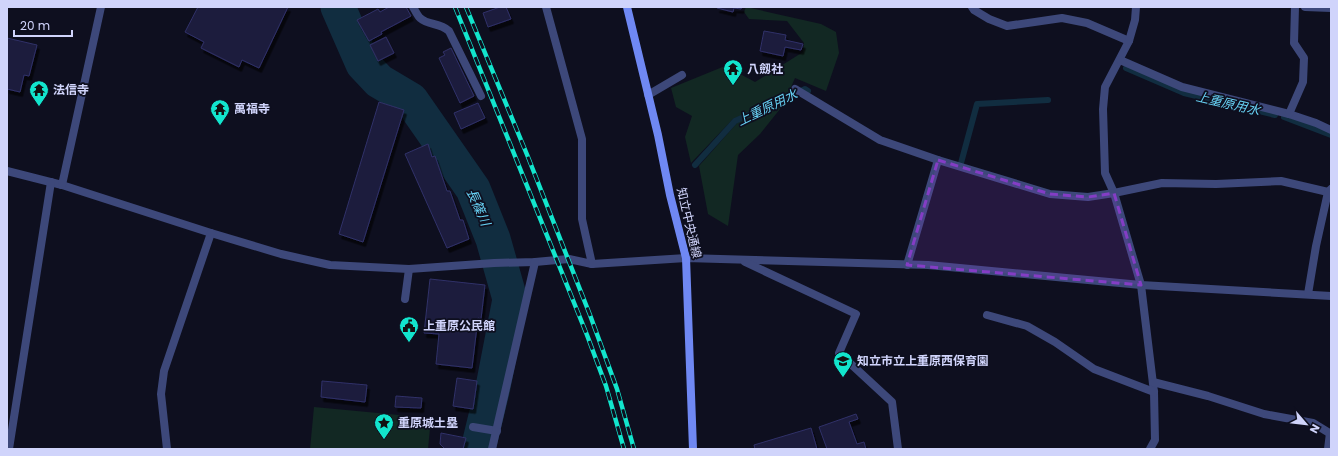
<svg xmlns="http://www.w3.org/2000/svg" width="1338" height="456" font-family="Poppins,'Noto Sans JP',sans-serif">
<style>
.green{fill:#122823}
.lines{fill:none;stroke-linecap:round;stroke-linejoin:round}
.stream{stroke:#112d40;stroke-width:6}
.river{stroke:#112d40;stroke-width:35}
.building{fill:#1c1c3e;stroke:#303168;filter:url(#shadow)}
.lane{stroke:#3d487a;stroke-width:8}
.street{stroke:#3d487a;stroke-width:8}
.secondary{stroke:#6f88f3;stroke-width:8}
.rail-casing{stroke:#12e5cd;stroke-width:4.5}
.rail{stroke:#0e0f1f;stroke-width:3;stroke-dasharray:9;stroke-linecap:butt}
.marked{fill:#843dc5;fill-opacity:0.2;stroke:#843dc5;stroke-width:3;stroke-dasharray:8 5;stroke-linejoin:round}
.labels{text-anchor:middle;stroke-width:3.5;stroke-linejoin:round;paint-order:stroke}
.poi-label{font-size:12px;font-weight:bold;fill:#d0d4fb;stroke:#0e0f1f;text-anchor:start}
.street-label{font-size:12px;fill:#d0d4fb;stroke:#0e0f1f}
.water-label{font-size:13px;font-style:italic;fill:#66d0f3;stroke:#0e0f1f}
</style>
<defs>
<filter id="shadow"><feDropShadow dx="2.5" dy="4.5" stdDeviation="0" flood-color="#0009"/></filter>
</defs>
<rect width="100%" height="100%" fill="#0e0f1f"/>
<!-- green -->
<g class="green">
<polygon points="746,7 821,24 836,32 839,53 826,91 795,78 788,94 733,119 691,163 685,137 692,116 676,107 671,88 725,66 755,82 803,52 804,43 787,21 749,19 744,12"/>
<polygon points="788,99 760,134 738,155 728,226 708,214 699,166 737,123"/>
<polygon points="314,407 431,418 428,449 310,449"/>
</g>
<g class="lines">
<!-- stream -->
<g class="stream">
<polyline points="1126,68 1184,93 1275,115"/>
<polyline points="1284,117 1331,135"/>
<polyline points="961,163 977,104 1048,100"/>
<polyline points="695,165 735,121 805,89 808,91"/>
</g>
<!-- river -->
<polyline class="river" points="338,7 363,64 379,81 411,100 473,189 493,239 510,299 493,387 478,449"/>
</g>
<!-- building -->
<g class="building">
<polygon points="198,7 288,7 259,68 242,60 239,67 201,48 204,42 185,32"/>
<polygon points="389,7 406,7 411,16 381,32 382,34 369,41 357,20 378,9 380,12"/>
<polygon points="500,7 506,7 511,19 488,27 483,13"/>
<polygon points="717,7 742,7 741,9 734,8 733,12 717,8"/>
<polygon points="764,31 786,35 785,40 803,44 801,50 785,47 783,56 760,51"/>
<polygon points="386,37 394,53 378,61 370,45"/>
<polygon points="7,38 37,45 29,76 24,75 20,92 7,89"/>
<polygon points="451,48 474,96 460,103 439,58 445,55 443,52"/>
<polygon points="379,102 404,110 363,242 339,234"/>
<polygon points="478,103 485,118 461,129 454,113"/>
<polygon points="428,144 432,157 435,156 447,191 450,191 460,220 463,220 469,239 447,248 405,154"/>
<polygon points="430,279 485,285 481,319 478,318 472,368 436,364 439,334 424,333"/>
<polygon points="457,378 477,381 473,409 453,406"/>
<polygon points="322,381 367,385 365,402 321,397"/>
<polygon points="396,396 422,398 421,408 395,407"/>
<polygon points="856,414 858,419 849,422 857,444 864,442 866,449 827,449 819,427"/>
<polygon points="811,428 817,449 755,449 754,445"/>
<polygon points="441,433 466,438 463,449 445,449 440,444"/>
</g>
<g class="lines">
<!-- lane -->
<g class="lane">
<polyline points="648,95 682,75"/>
<polyline points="405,299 409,269"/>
<polyline points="473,427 497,431"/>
</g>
<!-- street -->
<g class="street">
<path d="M413 7C415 10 417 15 420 18 429 26 439 22 449 31L481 96"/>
<polyline points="546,7 582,139 582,219 592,264"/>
<polyline points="972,7 974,10 989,19 1007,26 1062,18 1087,23 1129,41"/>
<polyline points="1136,7 1135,20 1129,41 1105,87 1103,109 1105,173 1114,193 1141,285 1154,392 1155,440 1150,449"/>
<polyline points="1305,7 1331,8"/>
<polyline points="1120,60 1182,87 1289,114 1316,123 1331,130"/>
<polyline points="795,89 880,140 938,160 1050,194 1088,197 1114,193 1162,183 1216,184 1281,181 1328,192"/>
<polyline points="1289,114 1303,82 1304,58 1294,43 1295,7"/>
<polyline points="7,171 62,185 211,233 281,254 330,265 409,269 494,263 535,262 557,260 569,259 592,264 686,258 928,265 1141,285 1331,296"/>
<polyline points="62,185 101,7"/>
<polyline points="745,262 856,314 839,353 892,402 898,449"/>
<polyline points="907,265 938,160"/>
<polyline points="1308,294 1316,246 1328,192 1331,189"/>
<polyline points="987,315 1027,326 1055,342 1094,369 1154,392"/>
<polyline points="1153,382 1208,396 1264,414 1313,423 1331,434"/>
<polyline points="9,449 51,182"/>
<polyline points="167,449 161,394 164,371 211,233"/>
<polyline points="492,449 535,262"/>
<polyline points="1328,449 1330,433"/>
</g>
<!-- secondary -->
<polyline class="secondary" points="627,7 658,135 670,195 686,258 693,449"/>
<defs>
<g id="rail">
<polyline points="455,7 587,335 606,386 624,449"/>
<polyline points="466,7 528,157 590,315 617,389 634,449"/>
</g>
</defs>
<!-- rail casing -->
<use href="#rail" class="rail-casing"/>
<!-- rail -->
<use href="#rail" class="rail"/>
</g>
<!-- marked area -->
<path class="marked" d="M938 160 1050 194 1088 197 1114 193 1141 285 907 265Z"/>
<!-- icons -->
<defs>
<symbol id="temple-pin" viewBox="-11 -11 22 30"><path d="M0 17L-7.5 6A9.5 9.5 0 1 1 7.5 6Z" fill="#12e5cd" stroke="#0e0f1f"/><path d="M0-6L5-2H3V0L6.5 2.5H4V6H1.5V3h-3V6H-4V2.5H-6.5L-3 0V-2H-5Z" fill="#111"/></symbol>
<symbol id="civic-pin" viewBox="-11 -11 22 30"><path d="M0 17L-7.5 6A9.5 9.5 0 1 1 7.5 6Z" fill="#12e5cd" stroke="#0e0f1f"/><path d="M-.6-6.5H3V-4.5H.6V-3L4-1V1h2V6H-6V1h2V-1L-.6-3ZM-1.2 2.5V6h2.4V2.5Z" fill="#111"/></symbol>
<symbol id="school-pin" viewBox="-11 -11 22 30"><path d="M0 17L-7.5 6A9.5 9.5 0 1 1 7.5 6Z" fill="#12e5cd" stroke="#0e0f1f"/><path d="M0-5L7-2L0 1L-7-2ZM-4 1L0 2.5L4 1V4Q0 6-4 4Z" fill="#111"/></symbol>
<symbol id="sight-pin" viewBox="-11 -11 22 30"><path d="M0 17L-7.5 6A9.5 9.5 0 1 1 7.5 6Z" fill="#12e5cd" stroke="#0e0f1f"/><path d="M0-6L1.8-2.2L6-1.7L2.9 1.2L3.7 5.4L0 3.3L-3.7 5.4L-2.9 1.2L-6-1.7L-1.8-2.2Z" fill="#111"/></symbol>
</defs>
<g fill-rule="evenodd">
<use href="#temple-pin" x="722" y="58" width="22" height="30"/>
<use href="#temple-pin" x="28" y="79" width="22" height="30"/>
<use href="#temple-pin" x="209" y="98" width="22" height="30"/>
<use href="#civic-pin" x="398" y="315" width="22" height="30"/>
<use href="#school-pin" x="832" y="350" width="22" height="30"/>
<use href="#sight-pin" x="373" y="412" width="22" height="30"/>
</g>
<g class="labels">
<!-- poi labels -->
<g class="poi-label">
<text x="747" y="73">八劔社</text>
<text x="53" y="94">法信寺</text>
<text x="234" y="113">萬福寺</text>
<text x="423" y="330">上重原公民館</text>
<text x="857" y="365">知立市立上重原西保育園</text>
<text x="398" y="427">重原城土塁</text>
</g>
<!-- street labels -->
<g class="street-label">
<text transform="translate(689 223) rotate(77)" y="4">知立中央通線</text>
</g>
<!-- water labels -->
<g class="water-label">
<text transform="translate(1228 103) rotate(13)" y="5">上重原用水</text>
<text transform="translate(767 107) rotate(-26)" y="5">上重原用水</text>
<text transform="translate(479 207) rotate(66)" y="5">長篠川</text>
</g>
</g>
<!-- border -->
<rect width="1338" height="456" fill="none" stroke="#d0d4fb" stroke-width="16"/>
<!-- north arrow -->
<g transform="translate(1306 424) rotate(118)" stroke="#0e0f1f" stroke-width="3" paint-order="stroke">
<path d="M0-3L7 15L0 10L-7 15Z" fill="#d0d4fb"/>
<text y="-6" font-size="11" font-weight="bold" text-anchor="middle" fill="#d0d4fb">N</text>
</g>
<!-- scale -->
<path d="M14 30v6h58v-6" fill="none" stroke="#d0d4fb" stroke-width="2"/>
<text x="20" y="30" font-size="12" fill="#d0d4fb" stroke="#0e0f1f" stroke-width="3" paint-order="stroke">20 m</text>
</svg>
